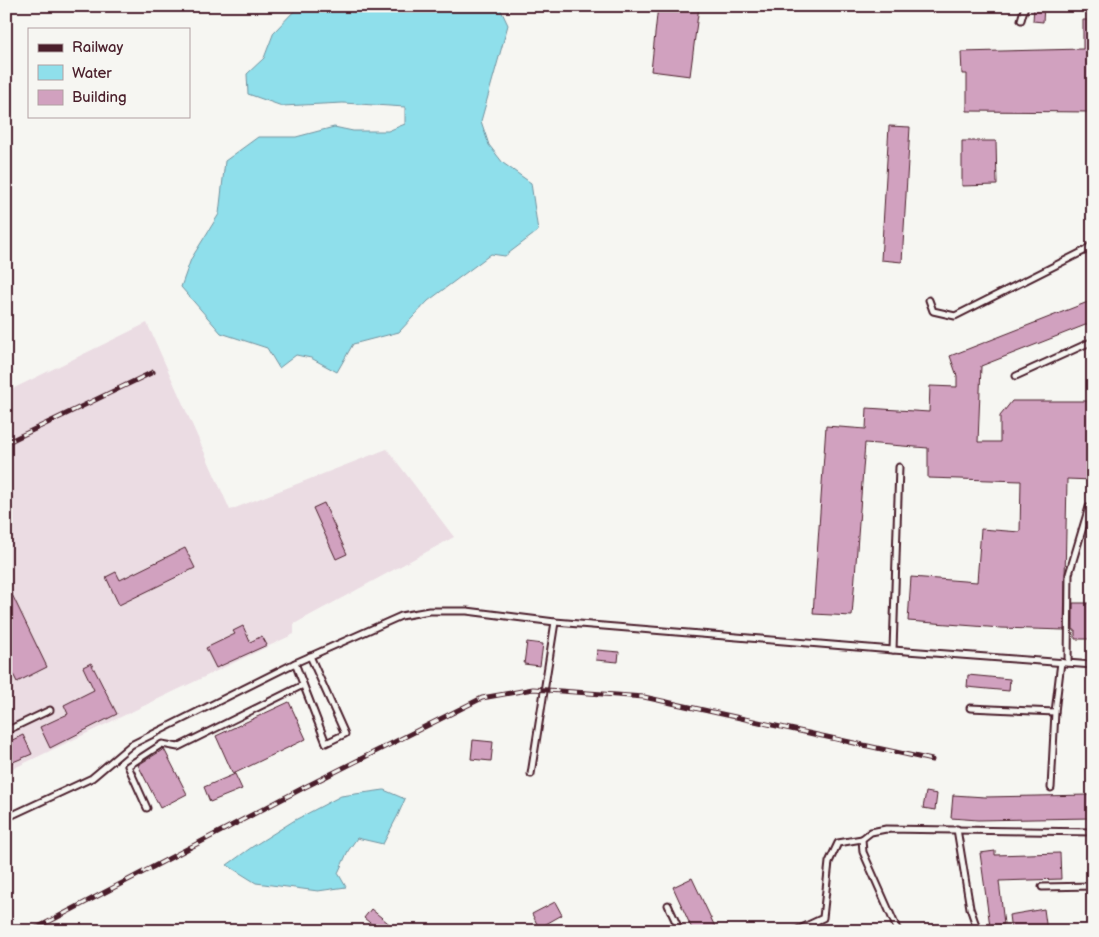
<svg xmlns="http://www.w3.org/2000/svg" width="1099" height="937" font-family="'Balsamiq Sans',sans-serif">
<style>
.built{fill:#ebdce3}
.water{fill:#8fdfeb;stroke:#73929e}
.building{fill:#d1a1bf;stroke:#4a1f2b}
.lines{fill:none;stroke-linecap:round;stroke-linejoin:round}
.service-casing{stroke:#4a1f2b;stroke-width:9}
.service{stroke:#f6f6f2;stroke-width:5}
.rail-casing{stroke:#4a1f2b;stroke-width:5}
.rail{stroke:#f6f6f2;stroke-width:3;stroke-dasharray:9;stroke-linecap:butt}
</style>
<rect width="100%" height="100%" fill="#f6f6f2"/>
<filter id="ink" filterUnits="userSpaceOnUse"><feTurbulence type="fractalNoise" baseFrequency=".02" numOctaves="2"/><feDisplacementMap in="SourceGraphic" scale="10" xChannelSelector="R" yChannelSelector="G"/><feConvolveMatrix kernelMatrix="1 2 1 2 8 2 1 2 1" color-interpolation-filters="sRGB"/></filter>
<g filter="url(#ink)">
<!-- built -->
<polygon class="built" points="147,323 230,510 387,449 454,537 294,624 294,634 6,772 6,392"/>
<!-- water -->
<g class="water">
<polygon points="300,6 499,6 508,25 481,121 489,145 503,163 531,183 538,231 505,256 491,254 428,301 399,332 353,344 337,372 311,358 296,355 279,368 267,348 221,333 181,287 191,259 219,214 225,161 258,137 296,137 334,127 353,131 388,131 405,124 405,107 343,103 282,106 248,94 247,74 264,58 274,32 297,8"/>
<polygon points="384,790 405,799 398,815 383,844 357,838 348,851 338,873 346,887 318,891 256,883 227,865 252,847 295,820 341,796"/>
</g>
<!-- building -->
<g class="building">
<polygon points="658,6 699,6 690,76 651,71"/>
<polygon points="1034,6 1044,6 1043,22 1033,21"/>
<polygon points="1083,20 1093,20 1093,112 967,111 967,74 962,74 961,52 1083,49"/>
<polygon points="889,126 910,127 902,262 881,260"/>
<polygon points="962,141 996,141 997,185 962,186"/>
<polygon points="1093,300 1093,322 981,366 978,442 1000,442 1000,416 1012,401 1093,401 1093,480 1067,479 1064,630 1001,628 908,621 911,577 977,582 981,529 1020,532 1021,481 928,478 928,448 865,443 852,616 813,614 826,426 866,429 867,408 929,412 930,386 957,387 957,376 950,356"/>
<polygon points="324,503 347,554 336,559 313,508"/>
<polygon points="185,548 195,568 119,605 106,577 116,572 120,580"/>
<polygon points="6,582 47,667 17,682 6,660"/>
<polygon points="1073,603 1093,603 1093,639 1075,639 1075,630 1073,630"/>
<polygon points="243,626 250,642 262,636 267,645 216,668 206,648 235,634 233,631"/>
<polygon points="527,642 543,644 540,666 524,664"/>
<polygon points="597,650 619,652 618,662 596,660"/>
<polygon points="91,663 117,714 50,748 40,727 68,714 64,705 94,690 83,667"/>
<polygon points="968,675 1010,679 1009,691 967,687"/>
<polygon points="289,702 306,739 233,774 216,736"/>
<polygon points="23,735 32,754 6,765 6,743"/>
<polygon points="473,740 493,742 491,761 471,759"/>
<polygon points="164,749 187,794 160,808 138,765"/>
<polygon points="235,774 242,789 210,802 204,787"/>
<polygon points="926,792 937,794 935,810 923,808"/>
<polygon points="953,795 985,797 1089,795 1090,818 978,820 951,818"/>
<polygon points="995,851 995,855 1060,853 1061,879 999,881 1004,924 990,926 980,853"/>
<polygon points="692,878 717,931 693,931 673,887"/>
<polygon points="555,902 562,915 539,928 532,914"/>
<polygon points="371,909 398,931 380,931 364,918"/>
<polygon points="1044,909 1047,931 1011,931 1009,915"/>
</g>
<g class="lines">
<defs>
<g id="service">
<polyline points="1083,8 1083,6"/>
<polyline points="1021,20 1025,6"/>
<polyline points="929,300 933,311 955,316 1086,250 1093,244"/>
<polyline points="1016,376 1093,341"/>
<polyline points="893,650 899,467"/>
<polyline points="295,663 326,743 345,734 310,656"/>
<polyline points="1068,663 1069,574 1089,507 1093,507"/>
<polyline points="970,708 1055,712 1061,662"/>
<polyline points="6,731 50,710"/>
<polyline points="531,774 555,622"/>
<polyline points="1051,788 1055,712"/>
<polyline points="147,808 128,766 162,744 178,747 303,685"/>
<polyline points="6,818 92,778 131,745 295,663 401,616 429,611 467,611 555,622 893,650 1093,665"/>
<polyline points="957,829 970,908 978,931"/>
<polyline points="1042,887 1093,886"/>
<polyline points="668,905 680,931"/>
<polyline points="795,931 823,918 829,862 838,843 862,839"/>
<polyline points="898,931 863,852 862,839 871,832 886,829 1093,832"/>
</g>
</defs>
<!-- service casing -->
<use href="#service" class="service-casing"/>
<!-- service -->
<use href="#service" class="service"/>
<defs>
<g id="rail">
<polyline points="6,443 153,372"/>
<polyline points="31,931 305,787 482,698 533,689 644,697 932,760"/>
</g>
</defs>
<!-- rail casing -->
<use href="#rail" class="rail-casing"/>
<!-- rail -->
<use href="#rail" class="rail"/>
</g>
</g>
<!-- margin -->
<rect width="1099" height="937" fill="none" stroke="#f6f6f2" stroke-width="25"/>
<rect x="12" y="12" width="1074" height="912" fill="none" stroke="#4a1f2b" stroke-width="2" filter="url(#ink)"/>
<!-- legend -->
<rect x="28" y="28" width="162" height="90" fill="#f6f6f2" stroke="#b1a0a2"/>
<rect x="38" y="44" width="25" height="8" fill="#4a1f2b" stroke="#b1a0a2"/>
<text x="72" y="52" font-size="15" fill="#4a1f2b">Railway</text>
<rect x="38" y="65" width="25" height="15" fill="#8fdfeb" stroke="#b1a0a2"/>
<text x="72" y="78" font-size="15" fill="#4a1f2b">Water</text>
<rect x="38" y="90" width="25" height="15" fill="#d1a1bf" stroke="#b1a0a2"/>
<text x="72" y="102" font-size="15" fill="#4a1f2b">Building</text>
</svg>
